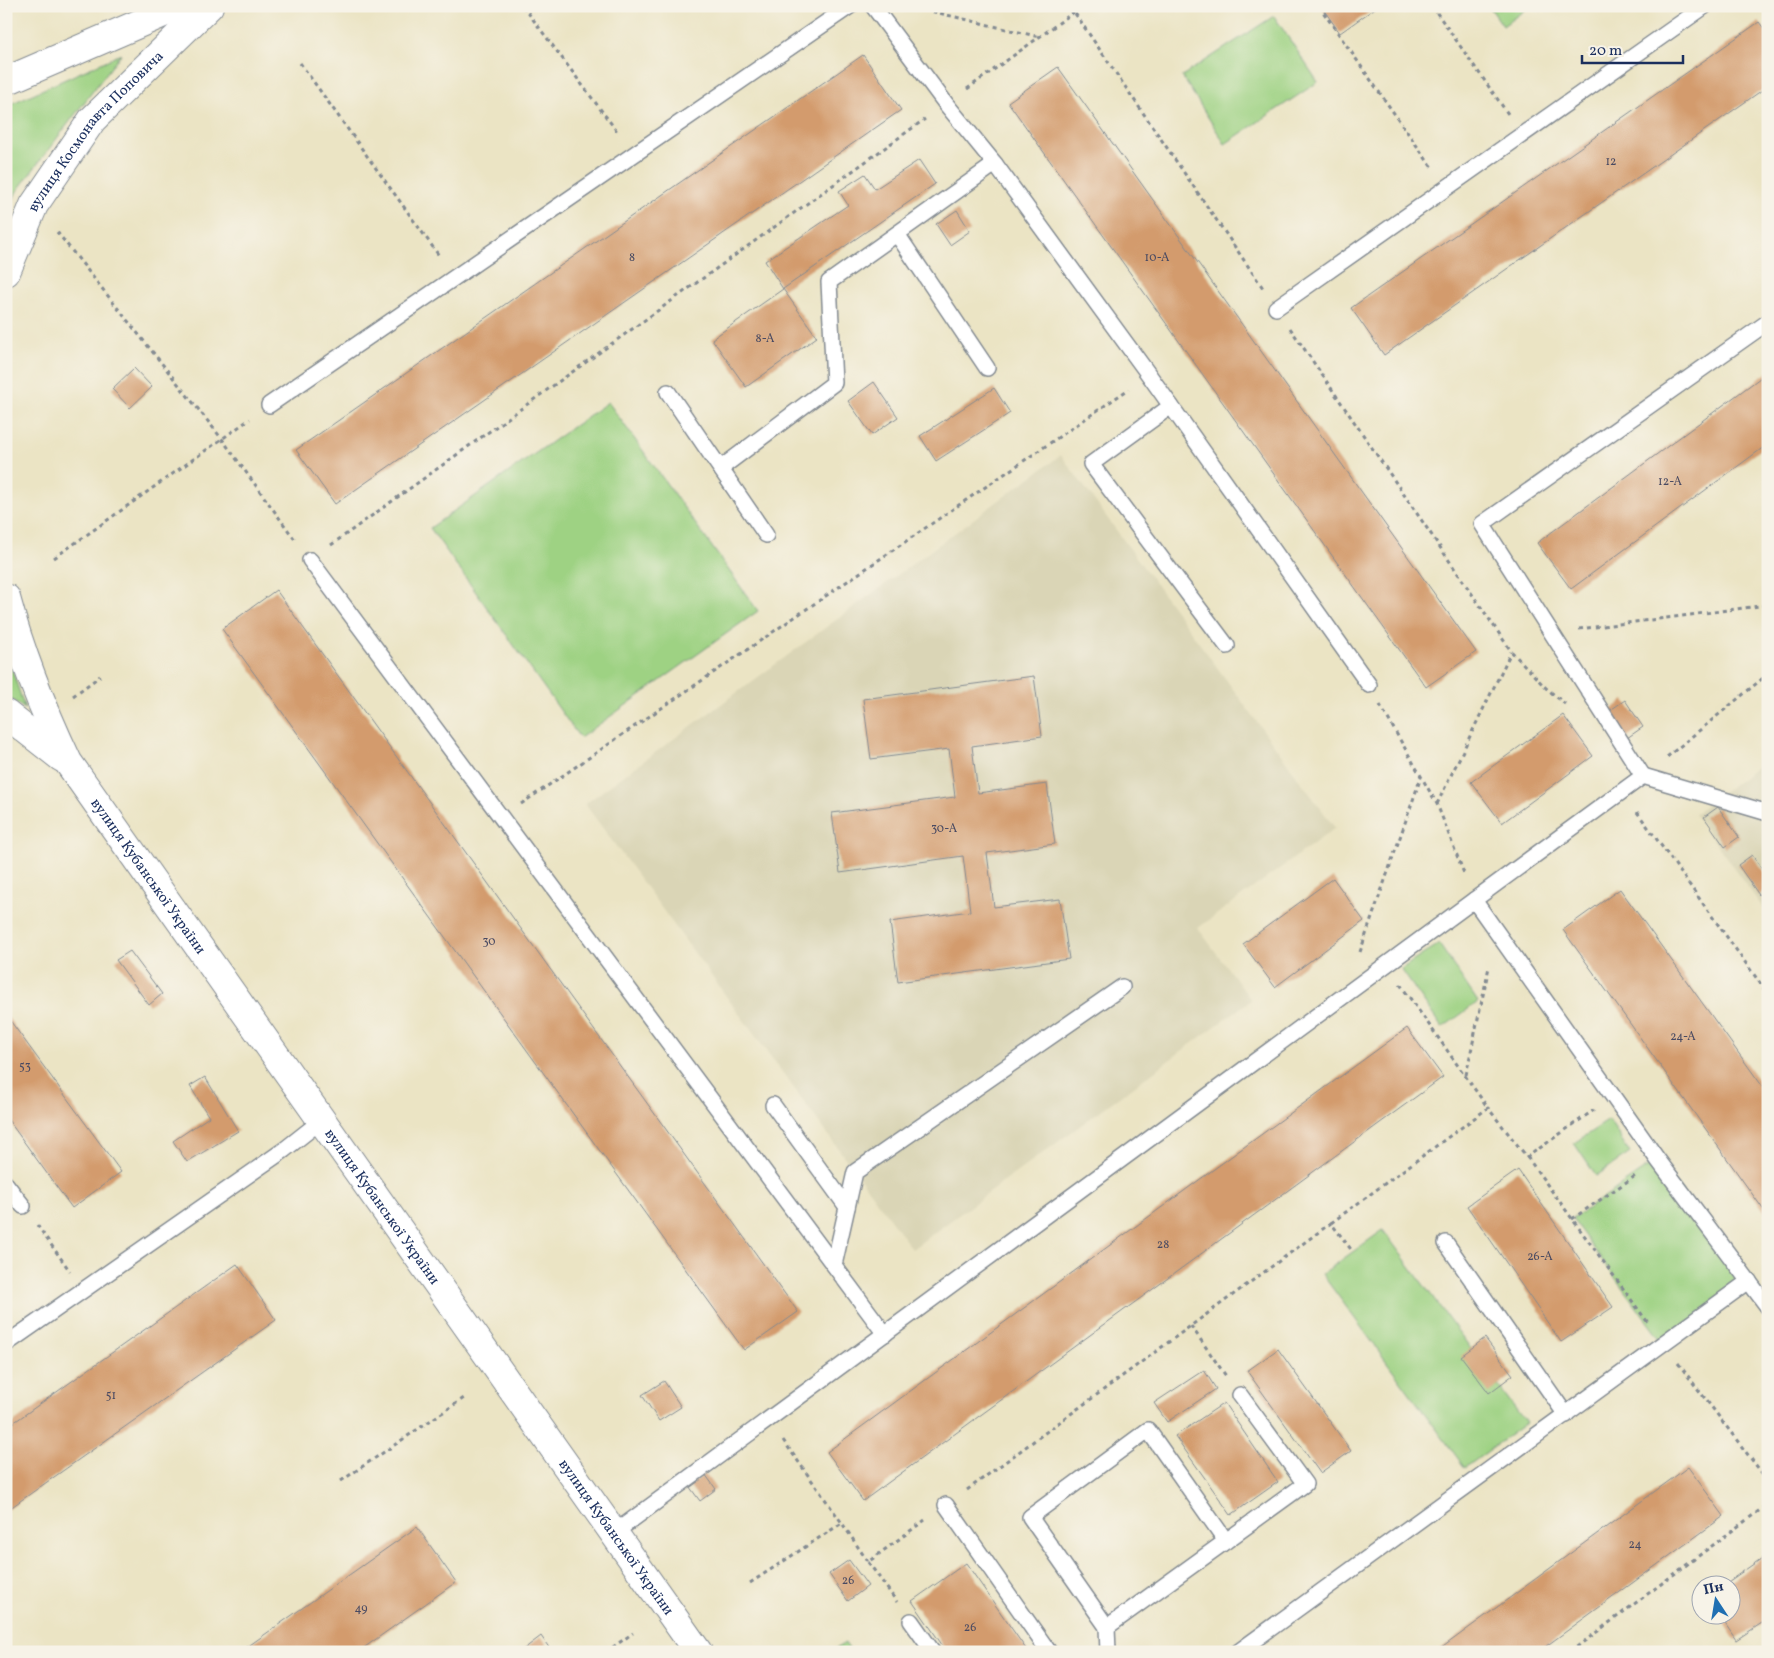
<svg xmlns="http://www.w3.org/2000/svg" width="1774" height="1658" font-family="Vollkorn,serif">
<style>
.built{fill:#dad5b6}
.green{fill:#9ed283;stroke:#5c8070}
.building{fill:#d39b6d}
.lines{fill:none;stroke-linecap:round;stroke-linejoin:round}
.service-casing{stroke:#838a91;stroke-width:18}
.tertiary-casing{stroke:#838a91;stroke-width:30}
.path{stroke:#838a91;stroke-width:3;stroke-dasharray:4 4;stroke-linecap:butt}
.service{stroke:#fff;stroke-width:15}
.tertiary{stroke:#fff;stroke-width:28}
.labels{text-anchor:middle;stroke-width:5;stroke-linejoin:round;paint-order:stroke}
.number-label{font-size:12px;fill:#494a62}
.street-label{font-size:15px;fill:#1b2f5e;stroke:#f7f3e8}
</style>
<rect width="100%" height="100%" fill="#f7f3e8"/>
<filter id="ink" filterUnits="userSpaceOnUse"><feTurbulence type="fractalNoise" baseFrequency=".02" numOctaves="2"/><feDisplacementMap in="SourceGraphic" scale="10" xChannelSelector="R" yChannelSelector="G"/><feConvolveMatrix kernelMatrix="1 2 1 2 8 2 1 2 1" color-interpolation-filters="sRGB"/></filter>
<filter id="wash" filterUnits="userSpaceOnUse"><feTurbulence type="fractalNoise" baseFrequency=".0096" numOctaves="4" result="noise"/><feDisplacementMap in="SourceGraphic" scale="20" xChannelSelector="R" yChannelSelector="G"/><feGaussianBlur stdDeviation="1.12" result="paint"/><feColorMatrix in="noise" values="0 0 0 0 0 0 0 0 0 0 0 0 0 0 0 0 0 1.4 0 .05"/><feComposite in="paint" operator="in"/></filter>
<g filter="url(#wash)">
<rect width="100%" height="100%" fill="#ebe4c4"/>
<!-- built -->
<g class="built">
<polygon points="1061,455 1335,828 1198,928 1251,1000 912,1249 585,804"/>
<polygon points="1768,759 1768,915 1695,814"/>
</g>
<!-- green -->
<g class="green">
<polygon points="1489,6 1530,6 1503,26"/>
<polygon points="1274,16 1318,82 1225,144 1182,76"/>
<polygon points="121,54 17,191 6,214 6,106"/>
<polygon points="608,402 758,611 580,738 430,528"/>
<polygon points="6,651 25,709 6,696"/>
<polygon points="1439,944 1478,1002 1442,1028 1401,969"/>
<polygon points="1609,1120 1630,1153 1596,1176 1574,1143"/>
<polygon points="1658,1160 1749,1281 1663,1343 1572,1219"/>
<polygon points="1383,1230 1526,1423 1465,1468 1322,1274"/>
<polygon points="845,1643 851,1652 830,1652"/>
</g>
<g id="blocks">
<!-- building -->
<g class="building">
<polygon points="1321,6 1378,6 1340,33"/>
<polygon points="1759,22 1768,34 1768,86 1384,355 1351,308"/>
<polygon points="863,55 901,110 335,504 296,450"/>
<polygon points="1058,67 1476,652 1426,687 1008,102"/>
<polygon points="919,160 935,184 783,289 765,261 848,205 839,191 865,174 875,189"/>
<polygon points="957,210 970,231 950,245 936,224"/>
<polygon points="783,289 817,337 746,387 712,339"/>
<polygon points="134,368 152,387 130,408 112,389"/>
<polygon points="1768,372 1768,444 1571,589 1537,543"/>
<polygon points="874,382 898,417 872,435 848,401"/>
<polygon points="994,388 1010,413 936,461 920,436"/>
<polygon points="276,590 798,1312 744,1350 222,629"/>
<polygon points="1034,676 1042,736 972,746 978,793 1047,784 1055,844 987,853 994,907 1060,899 1069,959 898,982 890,922 970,911 963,856 840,873 832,813 955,797 949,749 871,759 863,699"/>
<polygon points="1625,700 1643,727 1627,738 1609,711"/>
<polygon points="1563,715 1593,756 1502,823 1471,782"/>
<polygon points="1718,807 1739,837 1725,847 1704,817"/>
<polygon points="1752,855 1768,878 1768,889 1759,895 1738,865"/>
<polygon points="1333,878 1364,921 1275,987 1243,944"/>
<polygon points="1620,889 1768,1094 1768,1216 1563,930"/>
<polygon points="130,951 162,994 149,1005 116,960"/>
<polygon points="6,1015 121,1172 72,1208 6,1117"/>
<polygon points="1407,1028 1443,1077 863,1501 827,1452"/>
<polygon points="205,1077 238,1131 187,1162 173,1141 209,1117 190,1086"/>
<polygon points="1518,1170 1613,1307 1561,1342 1467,1206"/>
<polygon points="237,1264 276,1320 6,1511 6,1428"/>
<polygon points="1485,1338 1513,1375 1489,1393 1461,1356"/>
<polygon points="1278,1349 1351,1451 1320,1473 1247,1371"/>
<polygon points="1204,1370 1216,1389 1167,1422 1154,1403"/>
<polygon points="664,1381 681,1407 659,1421 642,1395"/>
<polygon points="1224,1403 1278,1482 1231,1515 1175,1436"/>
<polygon points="1688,1467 1724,1516 1538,1652 1436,1652"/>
<polygon points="705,1474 716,1489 700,1501 689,1486"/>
<polygon points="417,1527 456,1582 358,1652 240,1652"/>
<polygon points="1768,1554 1768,1619 1736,1640 1720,1616 1732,1616 1732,1586 1722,1586"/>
<polygon points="849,1560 868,1586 848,1601 829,1574"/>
<polygon points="966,1563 1028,1652 947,1652 912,1601"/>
<polygon points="541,1636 552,1652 520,1652"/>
</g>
</g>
</g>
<g filter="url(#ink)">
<use href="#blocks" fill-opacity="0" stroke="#838a91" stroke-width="1"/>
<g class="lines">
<defs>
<g id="service">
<polyline points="873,6 946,104 995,164 1149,375 1369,685"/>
<polyline points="897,234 987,368"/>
<polyline points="1276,308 1705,6"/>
<polyline points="668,392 766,535"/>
<polyline points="269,405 850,6"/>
<polyline points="1171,406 1091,464 1227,646"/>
<polyline points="721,468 834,383 829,282 995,164"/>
<polyline points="310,560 885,1334"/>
<polyline points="1643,776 1482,524 1768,322"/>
<polyline points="1474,900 1643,776 1768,813"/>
<polyline points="773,1105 847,1207"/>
<polyline points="6,1184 23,1206"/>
<polyline points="1446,1243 1566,1415"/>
<polyline points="834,1265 855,1172 1122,987"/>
<polyline points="6,1344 284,1150 322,1120"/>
<polyline points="946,1505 1049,1652"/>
<polyline points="614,1533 1474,900 1658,1160 1768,1307"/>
<polyline points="911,1621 933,1652"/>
<polyline points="1107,1627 1030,1517 1148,1430 1226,1541"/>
<polyline points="1108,1652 1107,1627 1305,1484 1240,1395"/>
<polyline points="1238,1652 1749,1281"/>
</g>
<g id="tertiary">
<polyline points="6,81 180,6"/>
<path id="s1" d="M6 272 34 205 92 120 209 6"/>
<path id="s2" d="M6 598C21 654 43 709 68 762L698 1652"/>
<polyline points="6,714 62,758"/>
</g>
</defs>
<!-- service casing -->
<use href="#service" class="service-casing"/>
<!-- tertiary casing -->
<use href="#tertiary" class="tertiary-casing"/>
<!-- path -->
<g class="path">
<polyline points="523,6 619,134"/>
<polyline points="909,6 1040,37"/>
<polyline points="1073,6 1074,12 1263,288"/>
<polyline points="1319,6 1433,169"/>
<polyline points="1432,6 1508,114"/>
<polyline points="300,63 440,257"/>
<polyline points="967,89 1074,12"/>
<polyline points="57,232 222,439 296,541"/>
<polyline points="1290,328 1511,651 1546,688 1565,704"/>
<polyline points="331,545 925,119"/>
<polyline points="54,558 250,419"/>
<polyline points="1579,629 1768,605"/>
<polyline points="73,696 100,676"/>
<polyline points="1380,705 1437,804 1465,876"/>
<polyline points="1667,757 1768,674"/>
<polyline points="521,804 1129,389"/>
<polyline points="1437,804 1511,652"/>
<polyline points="1637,812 1768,994"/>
<polyline points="1360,952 1421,777"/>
<polyline points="1400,984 1488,1108"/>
<polyline points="1466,1075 1489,967"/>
<polyline points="1527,1157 1649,1324"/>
<polyline points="1572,1219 1638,1174"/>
<polyline points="1331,1223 1488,1108 1527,1157 1594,1110"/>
<polyline points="37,1225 70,1271"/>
<polyline points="1191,1326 1226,1376"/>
<polyline points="1678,1363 1768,1481"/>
<polyline points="783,1440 842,1523"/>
<polyline points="341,1481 464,1398"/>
<polyline points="967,1490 1331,1223 1353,1252"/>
<polyline points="868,1562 897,1602"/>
<polyline points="750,1583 842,1523 868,1562 925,1520"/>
<polyline points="606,1652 633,1633"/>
<polyline points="1570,1652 1768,1504"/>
</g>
<!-- service -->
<use href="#service" class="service"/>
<!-- tertiary -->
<use href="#tertiary" class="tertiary"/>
</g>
</g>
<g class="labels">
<!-- number labels -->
<g class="number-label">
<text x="1611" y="165">12</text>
<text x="632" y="261">8</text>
<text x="1157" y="261">10-А</text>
<text x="765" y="342">8-А</text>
<text x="1670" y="485">12-А</text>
<text x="944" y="832">30-А</text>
<text x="489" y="945">30</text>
<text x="1683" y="1040">24-А</text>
<text x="25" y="1070">53</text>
<text x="1163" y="1248">28</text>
<text x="1540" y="1260">26-А</text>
<text x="111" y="1399">51</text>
<text x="1635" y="1548">24</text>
<text x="848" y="1584">26</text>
<text x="361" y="1612">49</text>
<text x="970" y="1631">26</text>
</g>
<!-- street labels -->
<g class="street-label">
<text dy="5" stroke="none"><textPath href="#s1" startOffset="169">вулиця Космонавта Поповича</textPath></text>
<text dy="5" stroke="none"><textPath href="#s2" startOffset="315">вулиця Кубанської України</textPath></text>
<text dy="5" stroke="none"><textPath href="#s2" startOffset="720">вулиця Кубанської України</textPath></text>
<text dy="5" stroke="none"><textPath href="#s2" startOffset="1125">вулиця Кубанської України</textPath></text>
</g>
</g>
<!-- margin -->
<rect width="1774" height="1658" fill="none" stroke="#f7f3e8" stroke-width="25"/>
<!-- north arrow -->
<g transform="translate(1716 1600) rotate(348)"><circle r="24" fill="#f7f3e8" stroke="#9fa5b1"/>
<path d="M0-4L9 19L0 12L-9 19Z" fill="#1f6fb2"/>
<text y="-8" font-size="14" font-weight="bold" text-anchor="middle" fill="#1b2f5e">Пн</text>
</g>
<!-- scale -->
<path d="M1582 55v8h101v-8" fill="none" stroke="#1b2f5e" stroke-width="2.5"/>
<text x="1589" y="55" font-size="15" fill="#1b2f5e" stroke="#f7f3e8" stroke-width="4" paint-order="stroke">20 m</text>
</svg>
